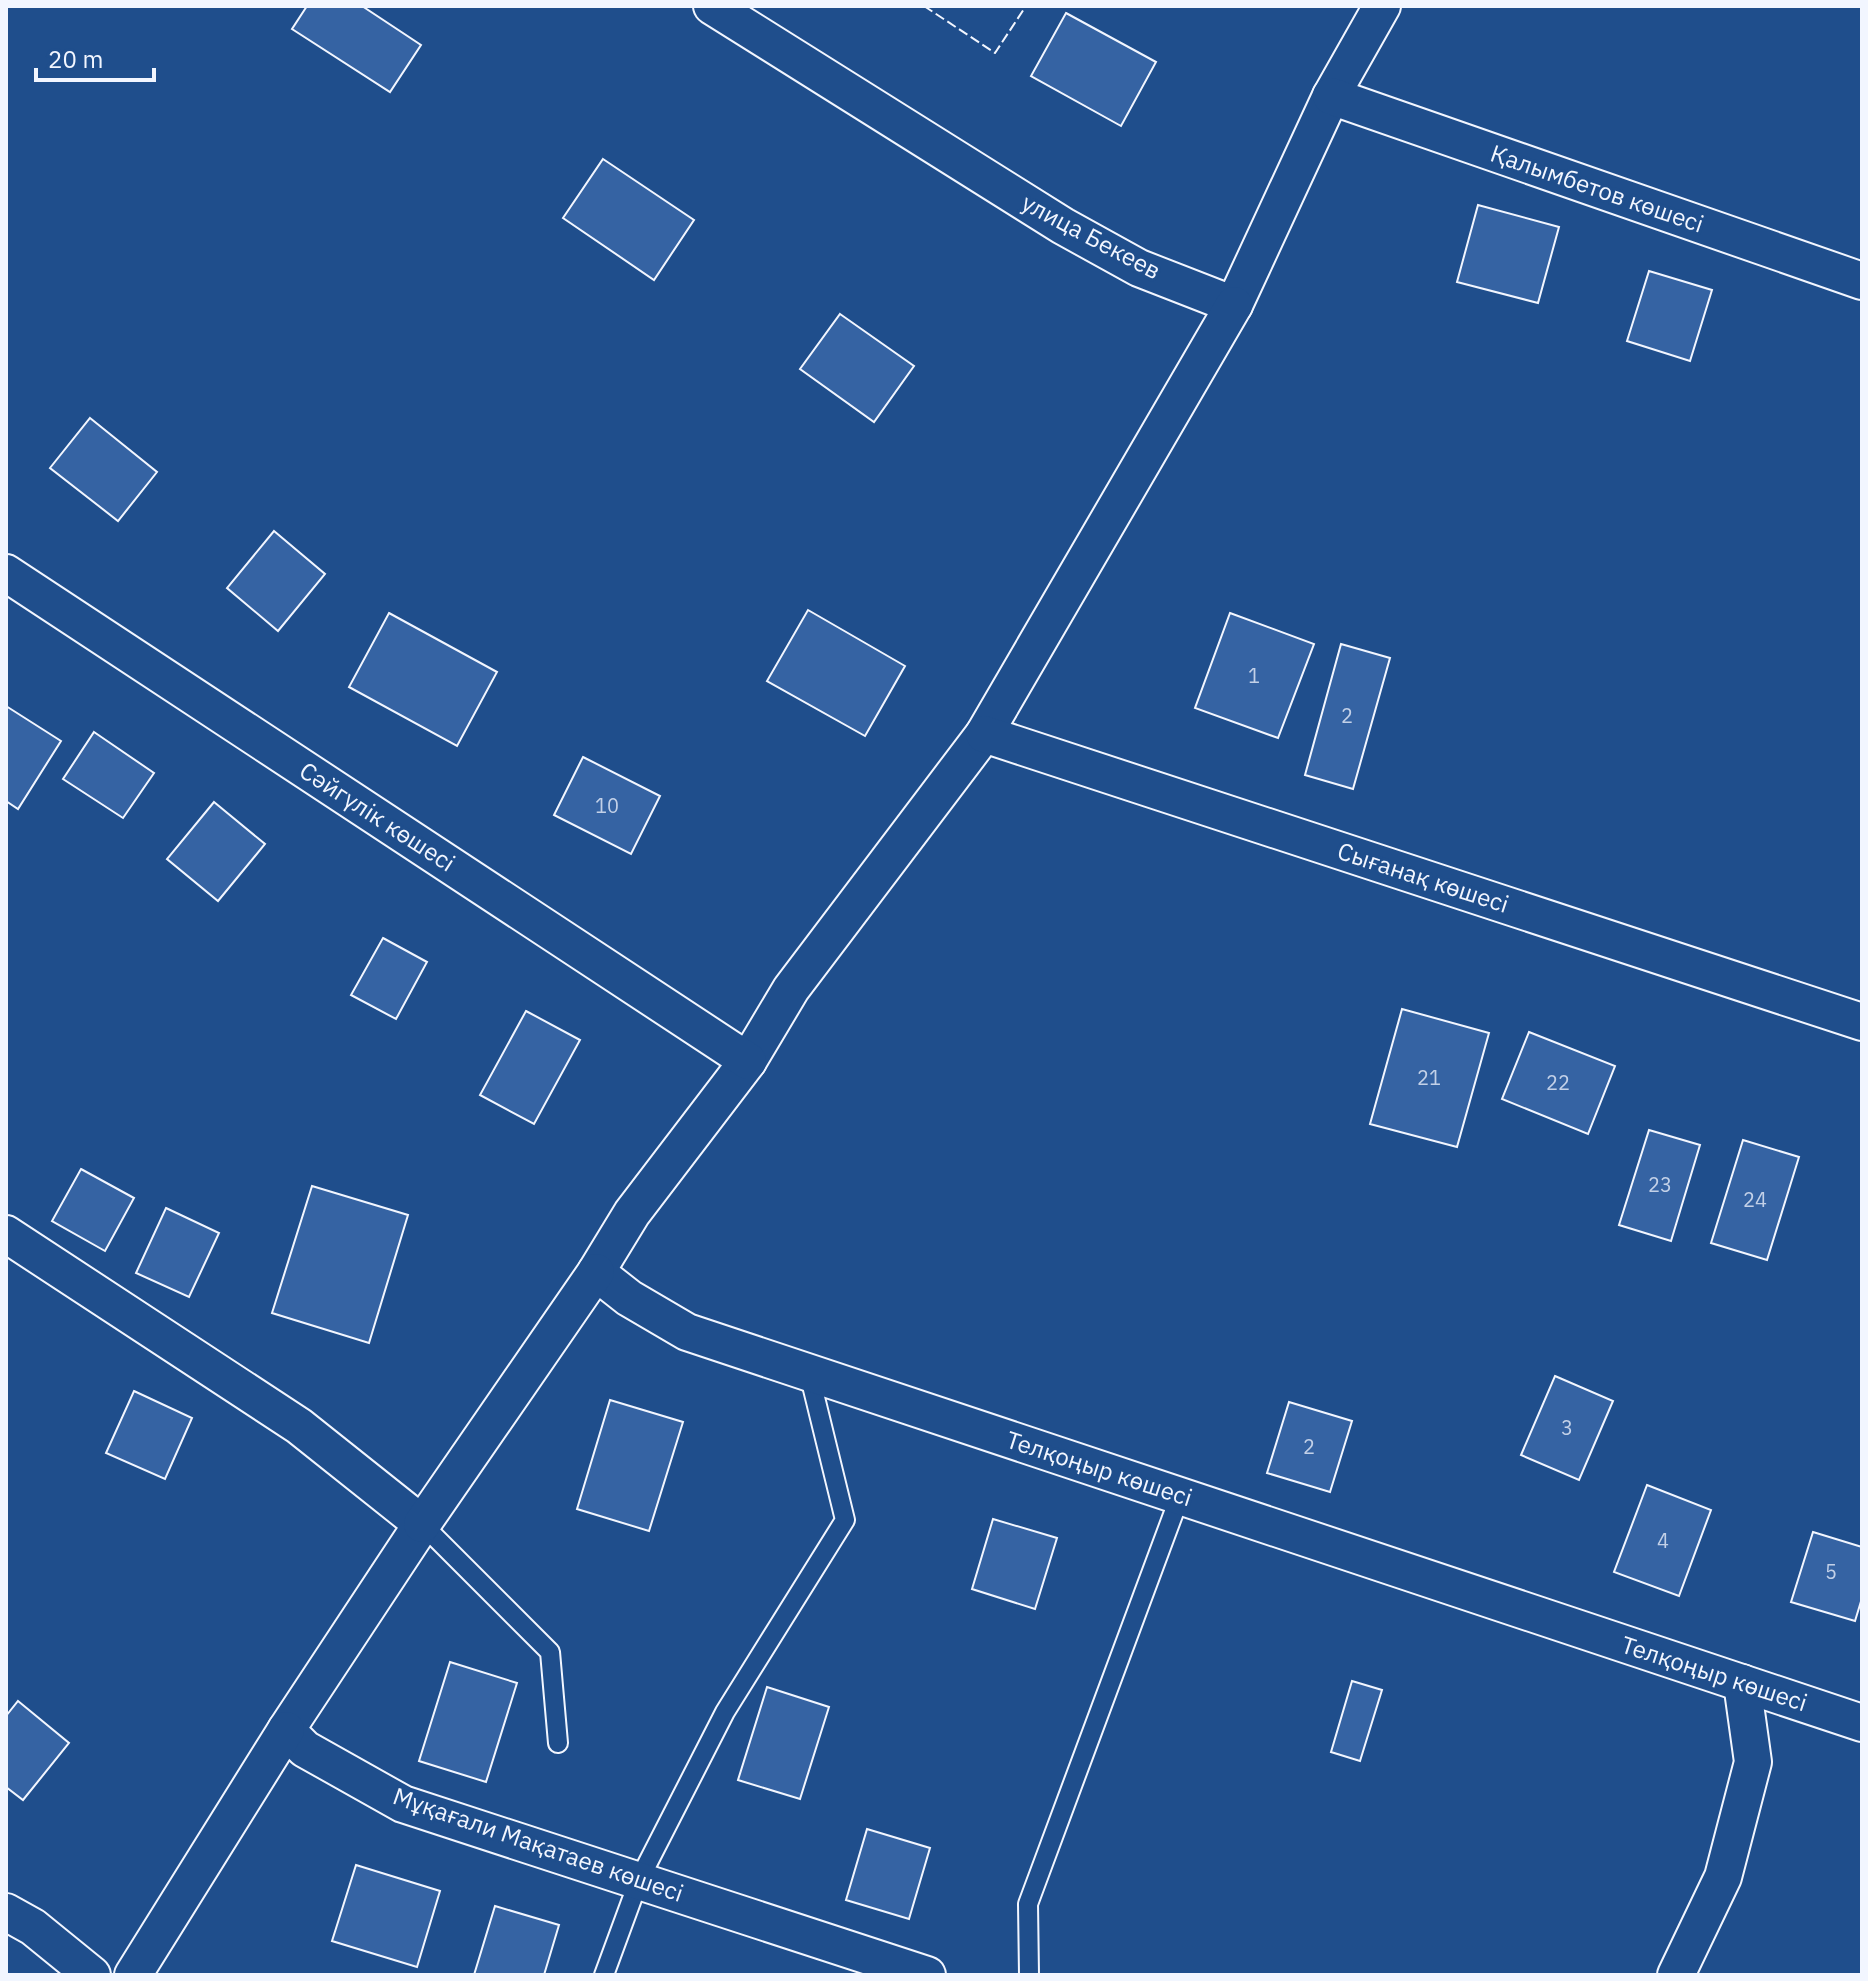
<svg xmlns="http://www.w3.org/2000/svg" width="1868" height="1981" font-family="'IBM Plex Sans',sans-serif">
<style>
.building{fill:#3563a3;stroke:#f2f6ff;stroke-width:2}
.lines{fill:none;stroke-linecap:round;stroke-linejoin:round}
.service-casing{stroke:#f2f6ff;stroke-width:22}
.minor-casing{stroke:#f2f6ff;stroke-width:40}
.service{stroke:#1f4e8c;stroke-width:18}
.minor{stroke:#1f4e8c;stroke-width:36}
.fence{stroke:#f2f6ff;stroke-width:2;stroke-dasharray:10 4;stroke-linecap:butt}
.labels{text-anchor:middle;stroke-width:6;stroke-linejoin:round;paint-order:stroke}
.number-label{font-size:20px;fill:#c3d1e8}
.street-label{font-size:24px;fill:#f2f6ff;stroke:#1f4e8c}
</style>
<rect width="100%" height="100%" fill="#1f4e8c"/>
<!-- building -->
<g class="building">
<polygon points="307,6 362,6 421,45 390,92 292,29"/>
<polygon points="1066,13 1156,62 1121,126 1031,76"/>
<polygon points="603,159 694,220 654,280 563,218"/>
<polygon points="1478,205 1559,227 1538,303 1457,282"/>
<polygon points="1649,271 1712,290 1690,361 1627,341"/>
<polygon points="840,314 914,366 874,422 800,369"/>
<polygon points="90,418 157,472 118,521 50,468"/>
<polygon points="274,531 325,574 278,631 227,588"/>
<polygon points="808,610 905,666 865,736 767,681"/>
<polygon points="389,613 497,672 457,746 349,687"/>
<polygon points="1230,613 1314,644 1278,738 1195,708"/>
<polygon points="1341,644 1390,658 1353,789 1305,775"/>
<polygon points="6,706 61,741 18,809 6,801"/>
<polygon points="94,732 154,773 123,818 63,779"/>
<polygon points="583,757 660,796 631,854 554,815"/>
<polygon points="214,802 265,844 218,901 167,859"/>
<polygon points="383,938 427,962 396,1019 351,995"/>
<polygon points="1402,1009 1489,1033 1457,1147 1370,1124"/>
<polygon points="526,1011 580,1040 534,1124 480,1095"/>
<polygon points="1529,1032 1615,1066 1588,1134 1502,1099"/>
<polygon points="1649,1130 1700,1145 1671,1241 1619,1225"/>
<polygon points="1743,1140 1799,1157 1767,1260 1711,1243"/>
<polygon points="81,1169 134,1198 105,1251 52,1221"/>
<polygon points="312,1186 408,1215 369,1343 272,1313"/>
<polygon points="166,1208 219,1233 189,1297 136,1273"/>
<polygon points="1555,1376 1613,1401 1579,1480 1521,1455"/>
<polygon points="134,1391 192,1418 165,1479 106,1453"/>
<polygon points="610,1400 683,1422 649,1531 577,1509"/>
<polygon points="1289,1402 1352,1421 1330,1492 1267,1473"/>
<polygon points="1647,1485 1711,1510 1679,1596 1614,1572"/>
<polygon points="993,1519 1057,1538 1035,1609 972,1589"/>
<polygon points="1813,1532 1862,1547 1862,1598 1855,1621 1791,1602"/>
<polygon points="450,1662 517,1683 486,1782 419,1761"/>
<polygon points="1352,1681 1382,1690 1360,1761 1331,1752"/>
<polygon points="767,1687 829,1707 800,1799 738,1780"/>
<polygon points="18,1701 69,1743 23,1800 6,1787 6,1716"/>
<polygon points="867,1829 930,1848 909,1919 846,1900"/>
<polygon points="356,1865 440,1891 417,1967 332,1941"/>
<polygon points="495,1906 559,1925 544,1975 474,1975"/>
</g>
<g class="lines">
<defs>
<g id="service">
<polyline points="422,1524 550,1652 558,1743"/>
<polyline points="604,1975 639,1880 725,1712 845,1520 809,1373"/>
<polyline points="1029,1975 1028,1904 1180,1496"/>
</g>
<g id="minor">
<polyline points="712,6 1063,226 1139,268 1234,305 1331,96 1382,6"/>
<polyline points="1331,96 1862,281"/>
<polyline points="1234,305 984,734 791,989 748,1061 632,1213 596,1272 629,1298 687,1332 1862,1723"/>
<polyline points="6,573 748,1061"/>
<polyline points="984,734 1862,1022"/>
<polyline points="6,1234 299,1426 422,1524 286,1730 305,1749 403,1804 927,1975"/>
<polyline points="422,1524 596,1272"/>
<polyline points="6,1912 33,1927 92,1975"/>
<polyline points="133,1975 286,1730"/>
<polyline points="1676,1975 1723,1877 1753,1762 1742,1683"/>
</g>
</defs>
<!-- service casing -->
<use href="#service" class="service-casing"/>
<!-- minor casing -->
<use href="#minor" class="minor-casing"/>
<!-- service -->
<use href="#service" class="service"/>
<!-- minor -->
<use href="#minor" class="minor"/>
<!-- fence -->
<polyline class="fence" points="924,6 995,53 1026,6"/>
</g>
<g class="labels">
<!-- number labels -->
<g class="number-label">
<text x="1254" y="683">1</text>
<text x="1347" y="723">2</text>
<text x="607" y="813">10</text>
<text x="1429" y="1085">21</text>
<text x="1558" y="1090">22</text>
<text x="1660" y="1192">23</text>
<text x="1755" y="1207">24</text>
<text x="1567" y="1435">3</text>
<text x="1309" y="1454">2</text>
<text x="1663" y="1548">4</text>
<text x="1831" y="1579">5</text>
</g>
<!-- street labels -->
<g class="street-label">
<text transform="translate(1597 189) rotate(19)" y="8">Қалымбетов көшесі</text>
<text transform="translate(1091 237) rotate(28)" y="8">улица Бекеев</text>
<text transform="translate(377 817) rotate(33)" y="8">Сәйгүлік көшесі</text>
<text transform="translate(1423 878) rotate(18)" y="8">Сығанақ көшесі</text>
<text transform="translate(1099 1469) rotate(18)" y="8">Телқоңыр көшесі</text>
<text transform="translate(1714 1674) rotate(18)" y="8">Телқоңыр көшесі</text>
<text transform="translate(538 1845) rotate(19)" y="8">Мұқағали Мақатаев көшесі</text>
</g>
</g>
<!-- border -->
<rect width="1868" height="1981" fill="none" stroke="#f2f6ff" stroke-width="16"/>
<!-- scale -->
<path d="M36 68v12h118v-12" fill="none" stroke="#f2f6ff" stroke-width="4"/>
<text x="48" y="68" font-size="24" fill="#f2f6ff" stroke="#1f4e8c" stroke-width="6" paint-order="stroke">20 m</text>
</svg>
